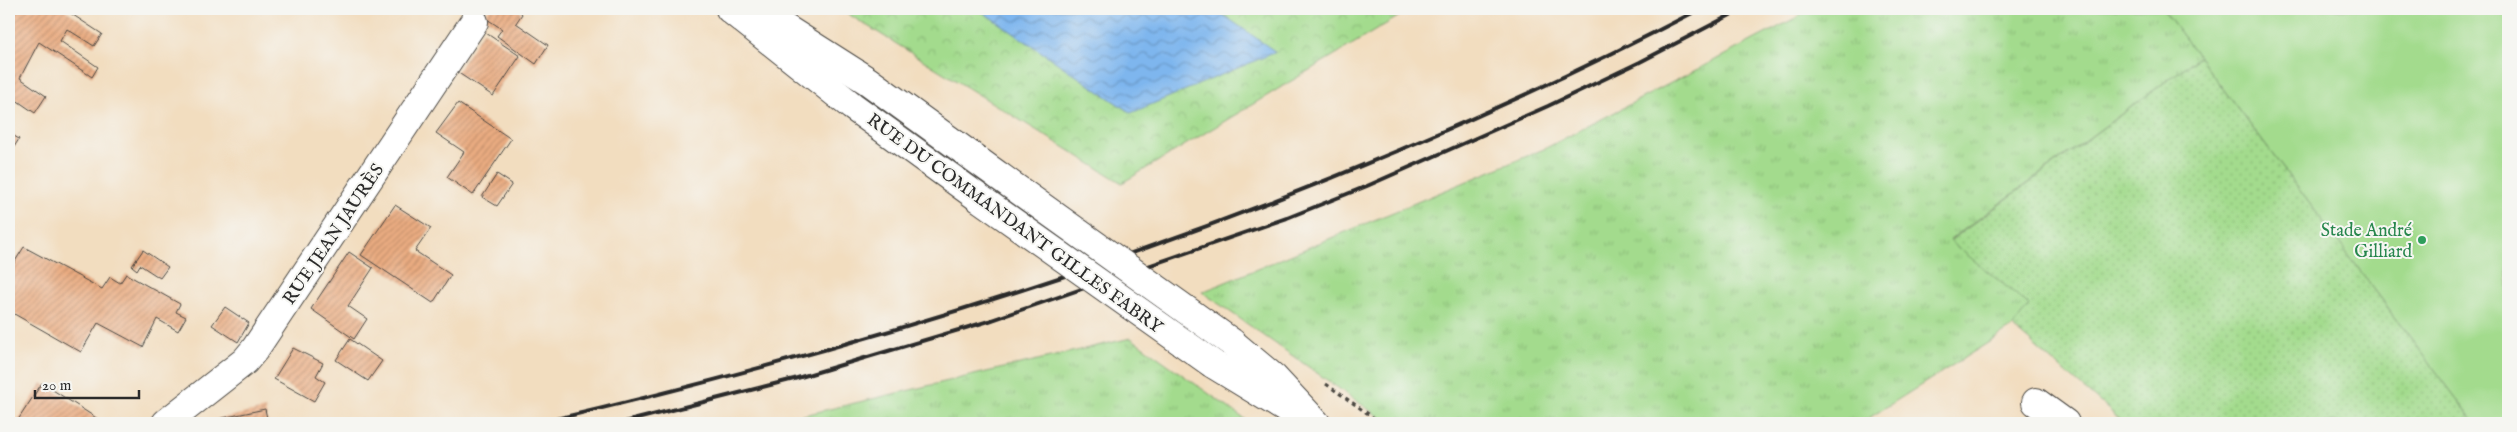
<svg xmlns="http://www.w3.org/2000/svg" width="2517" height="432" font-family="'IM FELL English',serif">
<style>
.grass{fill:url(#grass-tufts);stroke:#67835c}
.park{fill:url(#park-crowns);stroke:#67835c}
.garden{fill:url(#garden-dots);stroke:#67835c}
.pitch{fill:#a3db8d;stroke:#67835c}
.water{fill:url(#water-waves);stroke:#54708c}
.building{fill:url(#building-hatch)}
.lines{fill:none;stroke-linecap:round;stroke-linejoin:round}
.minor-casing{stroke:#494641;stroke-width:30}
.tertiary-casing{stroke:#494641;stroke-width:30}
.path{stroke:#494641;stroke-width:3;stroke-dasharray:4 4;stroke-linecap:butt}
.minor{stroke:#fff;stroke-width:28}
.tertiary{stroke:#fff;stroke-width:28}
.rail{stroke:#2b2b2b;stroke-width:4}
.tertiary-bridge-casing{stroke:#494641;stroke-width:30;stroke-linecap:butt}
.tertiary-bridge{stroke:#fff;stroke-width:28}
.leisure-dot{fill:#2e9e5b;stroke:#f6f6f2;stroke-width:2}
.labels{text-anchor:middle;stroke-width:4;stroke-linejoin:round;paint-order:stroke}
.street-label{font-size:18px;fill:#2b2b2b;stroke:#f6f6f2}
.leisure-label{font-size:18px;fill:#27864d;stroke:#f6f6f2;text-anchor:end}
</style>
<defs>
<pattern id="grass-tufts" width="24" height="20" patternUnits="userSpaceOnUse" patternTransform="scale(1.25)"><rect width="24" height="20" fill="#a3db8d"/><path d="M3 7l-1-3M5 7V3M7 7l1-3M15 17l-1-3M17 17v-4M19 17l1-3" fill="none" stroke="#8cbc7a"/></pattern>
<pattern id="park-crowns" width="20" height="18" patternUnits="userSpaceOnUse" patternTransform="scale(1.25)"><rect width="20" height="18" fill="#a3db8d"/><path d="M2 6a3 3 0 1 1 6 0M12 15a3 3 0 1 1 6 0" fill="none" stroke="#8cbc7a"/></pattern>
<pattern id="garden-dots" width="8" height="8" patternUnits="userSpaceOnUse" patternTransform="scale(1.25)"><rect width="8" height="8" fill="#a3db8d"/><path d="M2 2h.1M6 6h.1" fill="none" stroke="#8cbc7a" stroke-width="1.8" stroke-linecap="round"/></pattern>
<pattern id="water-waves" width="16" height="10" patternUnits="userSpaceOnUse" patternTransform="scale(1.25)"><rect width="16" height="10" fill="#7eb6ee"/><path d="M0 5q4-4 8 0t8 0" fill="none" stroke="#6794c1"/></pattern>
<pattern id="building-hatch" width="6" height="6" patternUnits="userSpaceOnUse" patternTransform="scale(1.25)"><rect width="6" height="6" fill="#eaac81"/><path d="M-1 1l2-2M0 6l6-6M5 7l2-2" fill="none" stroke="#be8c6a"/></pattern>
</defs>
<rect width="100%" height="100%" fill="#f6f6f2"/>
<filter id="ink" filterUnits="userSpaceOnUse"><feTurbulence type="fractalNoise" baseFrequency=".02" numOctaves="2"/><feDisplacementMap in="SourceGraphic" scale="10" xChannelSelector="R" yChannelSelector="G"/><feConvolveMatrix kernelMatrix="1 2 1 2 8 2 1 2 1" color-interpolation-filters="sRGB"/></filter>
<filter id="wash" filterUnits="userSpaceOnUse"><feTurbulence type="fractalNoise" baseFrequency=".0096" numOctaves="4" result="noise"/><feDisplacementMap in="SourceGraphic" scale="20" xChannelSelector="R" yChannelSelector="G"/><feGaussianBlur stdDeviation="1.12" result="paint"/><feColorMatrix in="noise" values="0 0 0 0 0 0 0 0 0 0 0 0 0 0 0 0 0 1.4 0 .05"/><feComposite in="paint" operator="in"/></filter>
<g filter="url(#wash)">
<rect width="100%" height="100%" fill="#f2ddbf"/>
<!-- grass -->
<g class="grass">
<polygon points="1813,9 2163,9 2199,57 1950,240 2030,305 2013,327 1861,423 1388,423 1202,292 1544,149"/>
<polygon points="1131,338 1250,423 770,423"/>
</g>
<!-- park -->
<polygon class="park" points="840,9 1411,9 1122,183"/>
<!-- garden -->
<polygon class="garden" points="2199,57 2475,423 2124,423 2013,327 2029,305 1950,241"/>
<!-- pitch -->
<polygon class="pitch" points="2163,9 2508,9 2508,423 2475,423"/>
<!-- water -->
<polygon class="water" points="978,9 1215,9 1276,52 1131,113"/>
<g id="blocks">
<!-- building -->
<g class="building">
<polygon points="9,9 64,9 102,34 94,46 67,29 60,41 98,67 92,77 39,42 20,78 46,96 35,113 9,95"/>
<polygon points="489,9 518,9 522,14 516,23 548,45 536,64 497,36 502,29 484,17"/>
<polygon points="483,31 520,56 493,96 457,72"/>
<polygon points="458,103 511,139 473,195 447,177 464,152 436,133"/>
<polygon points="9,133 19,139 14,147 9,144"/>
<polygon points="497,174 512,184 497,206 482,197"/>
<polygon points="395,205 431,228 415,251 451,275 433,303 361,255"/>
<polygon points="24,247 102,289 110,277 120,283 126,274 180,304 176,312 186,317 178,331 157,319 143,347 98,323 81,352 9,311 9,264 12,266"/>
<polygon points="143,250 168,267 160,278 140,265 137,270 132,266"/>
<polygon points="349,252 373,268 348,306 367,319 354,339 311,309"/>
<polygon points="225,307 249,323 238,342 212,325"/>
<polygon points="350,339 382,361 368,381 336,360"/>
<polygon points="293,348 323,363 316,376 325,382 314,401 274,379"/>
<polygon points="42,383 101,421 99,423 16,423"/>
<polygon points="265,409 268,423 214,423 213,420"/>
</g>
</g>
</g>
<g filter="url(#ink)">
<use href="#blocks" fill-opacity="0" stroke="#494641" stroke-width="1"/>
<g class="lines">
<defs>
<g id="minor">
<polyline points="2036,402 2065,423"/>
<polyline points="166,423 245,361 255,349 474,22"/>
</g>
<g id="tertiary">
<polyline points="730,9 852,106 979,198"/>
<polyline points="755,9 868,81 999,176"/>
<polyline points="1231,342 1274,378 1316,423"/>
<polyline points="1213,364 1301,418"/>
</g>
</defs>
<!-- minor casing -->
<use href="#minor" class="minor-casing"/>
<!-- tertiary casing -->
<use href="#tertiary" class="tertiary-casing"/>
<!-- path -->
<polyline class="path" points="1326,384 1381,423"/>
<!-- minor -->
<use href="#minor" class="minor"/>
<!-- tertiary -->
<use href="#tertiary" class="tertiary"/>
<!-- rail -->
<g class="rail">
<path d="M539 423C941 330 1333 200 1700 9"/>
<polyline points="621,423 794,379 989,321 1287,218 1367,186 1548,106 1640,62 1742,9"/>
</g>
<defs>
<g id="tertiary-bridge">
<polyline points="999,176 1231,342"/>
<polyline points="979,198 1213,364"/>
</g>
</defs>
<!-- tertiary-bridge casing -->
<use href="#tertiary-bridge" class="tertiary-bridge-casing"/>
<!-- tertiary-bridge -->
<use href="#tertiary-bridge" class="tertiary-bridge"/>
</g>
</g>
<!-- markers -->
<circle class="leisure-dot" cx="2422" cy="240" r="5"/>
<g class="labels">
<!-- street labels -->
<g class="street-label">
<text transform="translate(1015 223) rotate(36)" y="6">RUE DU COMMANDANT GILLES FABRY</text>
<text transform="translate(333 234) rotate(-56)" y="6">RUE JEAN JAURÈS</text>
</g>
<!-- leisure labels -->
<g class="leisure-label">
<text x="2412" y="236">Stade André<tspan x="2412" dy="21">Gilliard</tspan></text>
</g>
</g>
<!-- margin -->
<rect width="2517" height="432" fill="none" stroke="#f6f6f2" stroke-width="30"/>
<!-- scale -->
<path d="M35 390v8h104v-8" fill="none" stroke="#2b2b2b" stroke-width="2.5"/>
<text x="42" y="390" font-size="15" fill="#2b2b2b" stroke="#f6f6f2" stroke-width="4" paint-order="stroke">20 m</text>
</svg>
